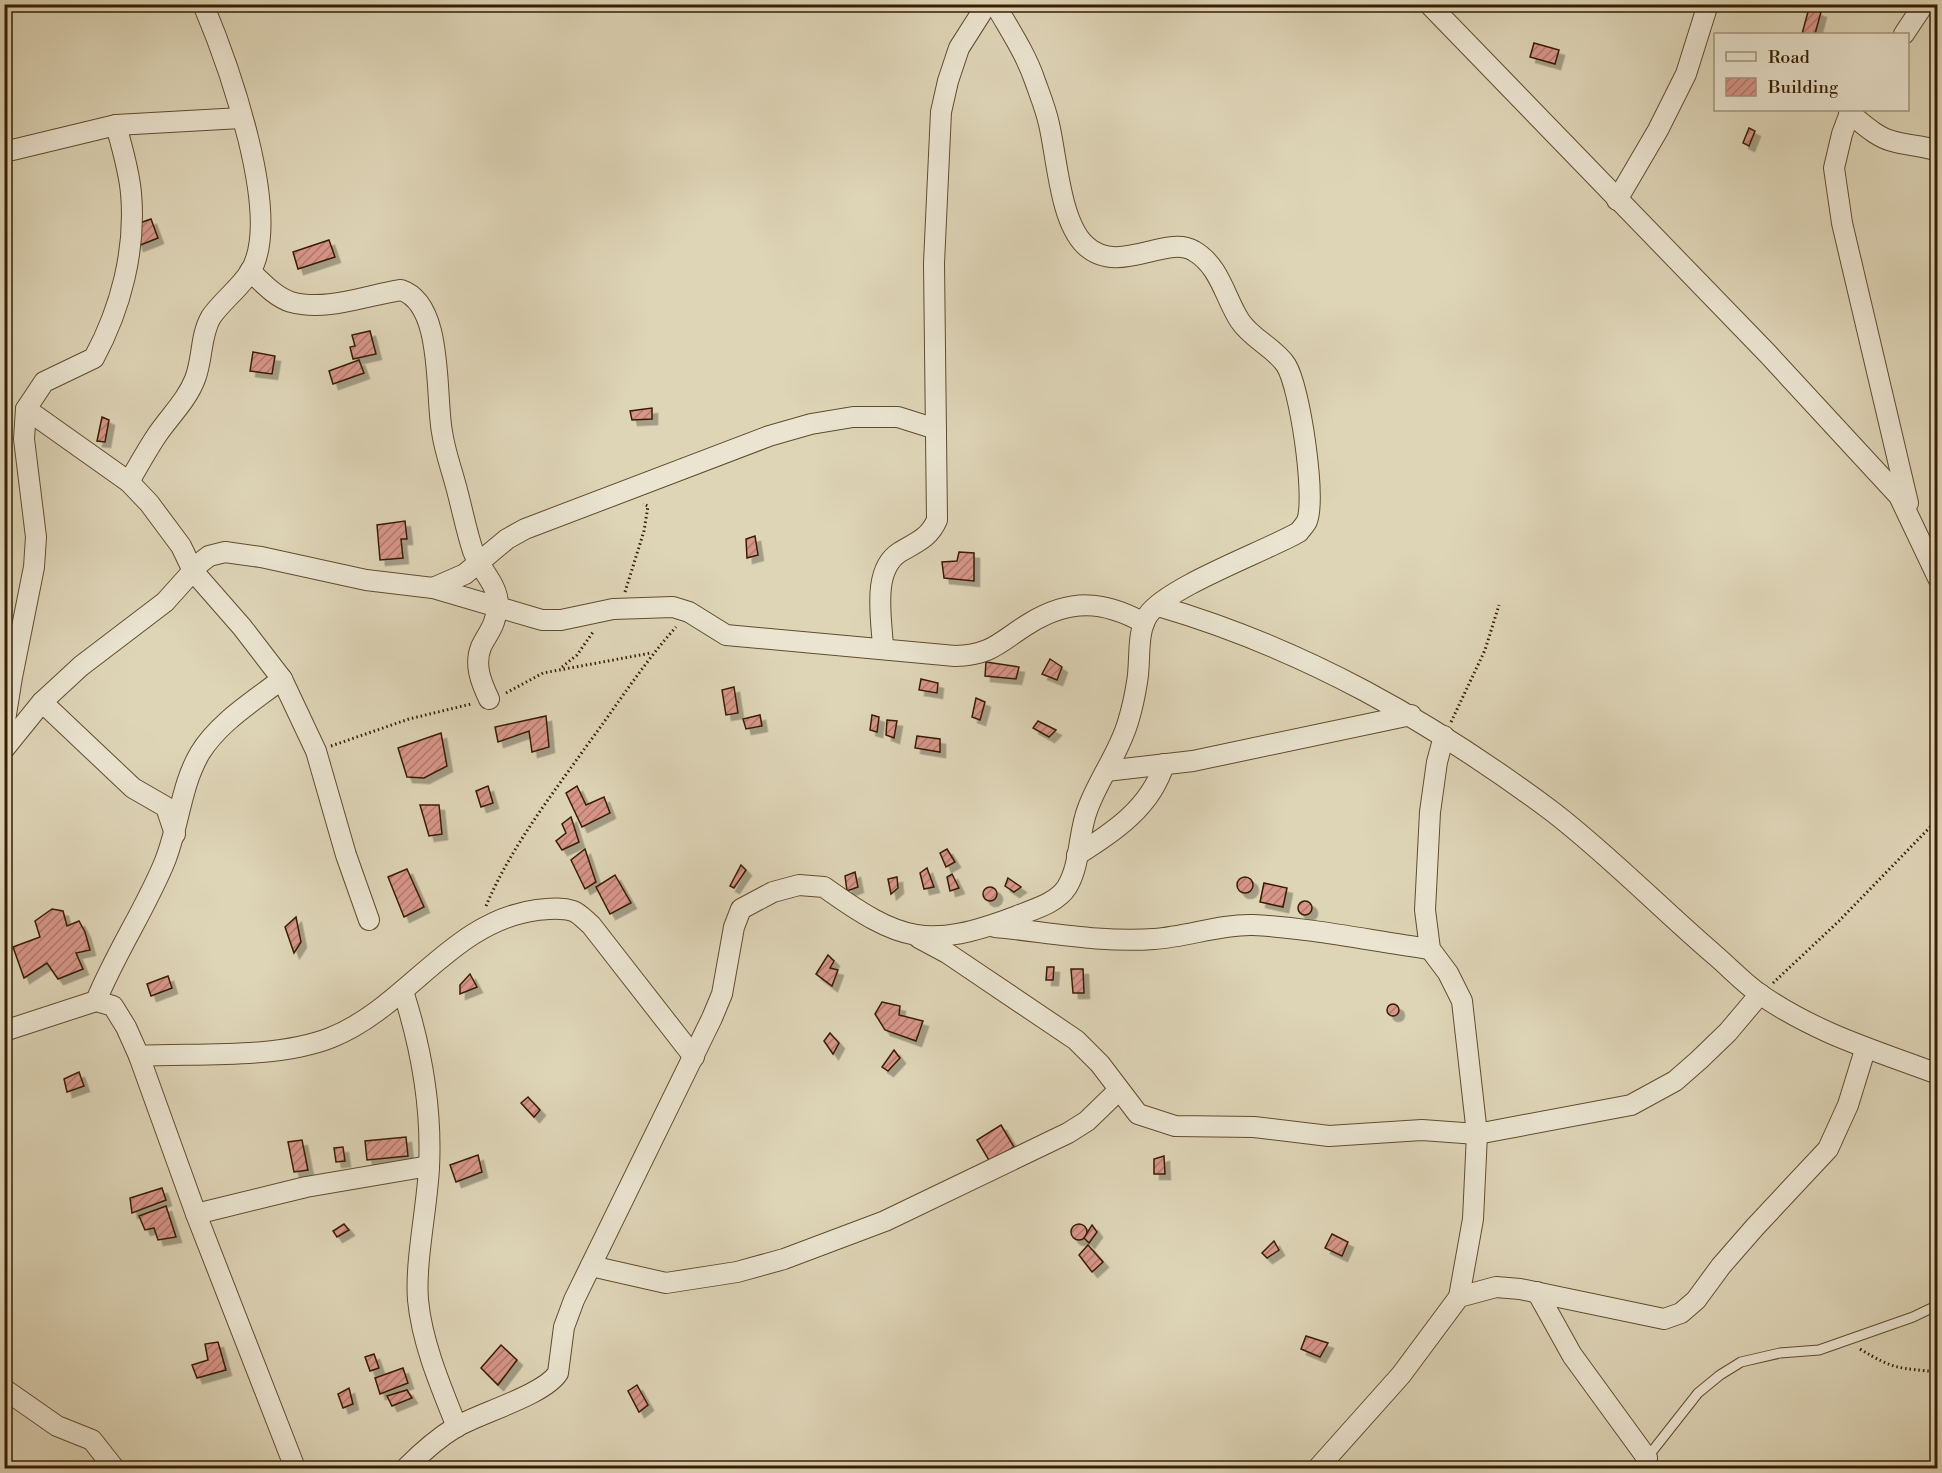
<svg xmlns="http://www.w3.org/2000/svg" width="1942" height="1473" font-family="'Libre Bodoni',serif">
<style>
.building{fill:url(#building-hatch);stroke:#371e01;stroke-width:1.5;filter:url(#shadow)}
.lines{fill:none;stroke-linecap:round;stroke-linejoin:round}
.lane-casing{stroke:#614c2e;stroke-width:11}
.street-casing{stroke:#614c2e;stroke-width:22}
.path{stroke:#371e01;stroke-width:3;stroke-dasharray:1.5 3;stroke-linecap:butt}
.lane{stroke:#eae4d0;stroke-width:9}
.street{stroke:#eae4d0;stroke-width:20}
</style>
<defs>
<pattern id="building-hatch" width="6" height="6" patternUnits="userSpaceOnUse" patternTransform="scale(1.5)"><rect width="6" height="6" fill="#d8968a"/><path d="M-1 1l2-2M0 6l6-6M5 7l2-2" fill="none" stroke="#b07a6e"/></pattern>
<filter id="shadow"><feDropShadow dx="5.5" dy="5.5" stdDeviation="0" flood-color="#0004"/></filter>
</defs>
<rect width="100%" height="100%" fill="#ded5b7"/>
<filter id="stains"><feTurbulence type="fractalNoise" baseFrequency=".00333" numOctaves="4"/><feColorMatrix values="0 0 0 0 .2 0 0 0 0 .09 0 0 0 0 .02 0 0 0 .5 -.17"/></filter>
<radialGradient id="worn" r=".72"><stop offset=".6" stop-color="#630" stop-opacity="0"/><stop offset="1" stop-color="#630" stop-opacity=".3"/></radialGradient>
<!-- building -->
<g class="building">
<polygon points="1809,8 1821,12 1815,34 1802,34"/>
<polygon points="1534,43 1559,50 1555,64 1530,57"/>
<polygon points="1749,128 1755,131 1749,146 1743,143"/>
<polygon points="151,219 158,238 138,246 131,226"/>
<polygon points="329,240 335,257 298,269 293,252"/>
<polygon points="370,331 376,354 353,359 350,347 355,346 352,335"/>
<polygon points="253,352 275,356 272,374 250,371"/>
<polygon points="359,360 364,373 333,384 329,371"/>
<polygon points="652,408 652,419 632,420 630,411"/>
<polygon points="102,417 109,420 105,442 97,441"/>
<polygon points="405,521 407,539 401,539 403,558 380,560 377,525"/>
<polygon points="755,536 758,555 747,558 746,539"/>
<polygon points="959,552 974,553 974,581 944,578 942,562 957,561"/>
<polygon points="1050,659 1062,667 1057,680 1042,674"/>
<polygon points="986,662 1019,667 1016,679 985,676"/>
<polygon points="921,679 938,683 937,693 919,690"/>
<polygon points="734,687 738,713 726,715 722,690"/>
<polygon points="976,698 985,702 980,720 972,717"/>
<polygon points="760,715 762,726 746,729 743,719"/>
<polygon points="872,715 879,717 877,732 870,730"/>
<polygon points="546,716 549,747 532,752 529,731 498,742 495,727"/>
<polygon points="887,720 897,721 894,738 886,735"/>
<polygon points="1038,721 1056,730 1049,737 1033,728"/>
<polygon points="441,733 447,766 424,778 407,777 398,748"/>
<polygon points="917,736 940,739 940,752 915,748"/>
<polygon points="488,786 493,803 481,807 476,791"/>
<polygon points="577,786 586,805 604,797 610,813 582,827 566,793"/>
<polygon points="420,805 439,805 442,834 429,836"/>
<polygon points="571,817 579,842 562,850 556,841 566,833 562,824"/>
<polygon points="585,849 596,882 585,889 571,860"/>
<polygon points="947,849 955,862 946,867 940,853"/>
<polygon points="741,865 746,870 734,888 730,886"/>
<polygon points="927,868 934,887 924,889 920,873"/>
<polygon points="407,869 424,907 404,917 388,877"/>
<polygon points="855,872 858,887 847,891 845,876"/>
<polygon points="952,874 959,888 950,891 947,877"/>
<polygon points="615,875 631,903 610,914 596,887"/>
<polygon points="897,877 898,888 891,894 888,879"/>
<circle cx="1245" cy="885" r="8"/>
<polygon points="1008,878 1021,887 1014,892 1005,886"/>
<polygon points="1264,883 1287,888 1283,907 1260,902"/>
<circle cx="990" cy="894" r="7"/>
<circle cx="1305" cy="908" r="7"/>
<polygon points="52,909 63,911 67,926 79,921 85,932 90,950 76,953 83,969 58,979 47,963 24,978 13,947 40,937 35,921"/>
<polygon points="296,917 301,942 294,953 285,927"/>
<polygon points="828,955 834,961 830,968 838,970 832,986 816,974"/>
<polygon points="1047,967 1054,967 1053,980 1046,980"/>
<polygon points="1071,969 1083,969 1084,993 1073,993"/>
<polygon points="470,974 477,987 460,994 460,985"/>
<polygon points="168,976 172,988 151,996 147,984"/>
<polygon points="882,1002 900,1006 899,1015 923,1021 916,1041 885,1030 875,1014"/>
<circle cx="1393" cy="1010" r="6"/>
<polygon points="830,1033 839,1043 833,1054 824,1041"/>
<polygon points="894,1050 900,1058 888,1071 882,1067"/>
<polygon points="79,1072 84,1086 67,1092 64,1079"/>
<polygon points="528,1097 540,1110 534,1117 521,1103"/>
<polygon points="1001,1125 1014,1147 990,1162 977,1140"/>
<polygon points="406,1137 408,1156 367,1160 365,1141"/>
<polygon points="302,1140 308,1170 294,1172 288,1142"/>
<polygon points="343,1147 345,1161 336,1162 334,1148"/>
<polygon points="478,1155 482,1172 456,1182 450,1165"/>
<polygon points="1164,1156 1165,1174 1154,1174 1154,1159"/>
<polygon points="162,1188 166,1200 132,1213 130,1198"/>
<polygon points="166,1206 176,1237 158,1240 154,1228 145,1230 139,1216"/>
<polygon points="344,1224 349,1230 337,1237 333,1231"/>
<circle cx="1079" cy="1232" r="8"/>
<polygon points="1092,1225 1097,1232 1089,1243 1084,1238"/>
<polygon points="1332,1234 1348,1242 1342,1256 1325,1248"/>
<polygon points="1274,1241 1279,1250 1267,1258 1262,1253"/>
<polygon points="1088,1245 1103,1262 1092,1272 1079,1255"/>
<polygon points="1306,1336 1328,1343 1320,1357 1301,1349"/>
<polygon points="218,1342 226,1370 197,1378 192,1365 208,1360 205,1344"/>
<polygon points="501,1345 517,1360 498,1385 481,1368"/>
<polygon points="374,1354 379,1368 370,1371 365,1357"/>
<polygon points="403,1368 408,1383 380,1394 375,1378"/>
<polygon points="637,1385 648,1405 639,1412 628,1391"/>
<polygon points="349,1388 353,1404 343,1408 338,1394"/>
<polygon points="407,1390 412,1398 392,1406 387,1396"/>
</g>
<g class="lines">
<defs>
<polyline id="lane" points="1639,1468 1698,1393 1720,1375 1741,1362 1780,1353 1819,1350 1913,1317 1938,1305"/>
<g id="street">
<polyline points="1429,4 1767,353 1899,496 1938,578"/>
<polyline points="1904,34 1924,4"/>
<polyline points="1851,110 1842,134 1834,168 1842,223 1908,503"/>
<path d="M1849 113C1862 123 1876 137 1892 141 1908 146 1922 145 1938 151"/>
<polyline points="4,152 116,125 241,118"/>
<polyline points="1617,200 1658,130 1686,74 1708,4"/>
<path d="M250 271C262 282 275 297 291 302 326 312 367 295 401 290 444 304 435 394 442 432 445 453 453 473 458 494 463 513 467 533 473 551 480 570 498 584 498 605 499 610 495 617 494 622 491 631 485 638 481 647 474 665 481 682 489 699"/>
<polyline points="26,409 129,482 149,503 181,546 193,571 242,627 282,679 316,751 346,855 369,920"/>
<path d="M129 482C138 466 147 450 157 435 170 416 187 400 195 379 203 359 200 336 211 317 222 301 239 289 250 272 284 217 227 61 203 4"/>
<polyline points="433,588 465,574 507,539 525,529 769,436 811,424 853,417 898,417 936,429"/>
<path d="M1158 606C1305 649 1431 721 1553 812 1610 856 1661 909 1716 956 1731 969 1745 984 1761 995 1818 1034 1874 1050 1938 1074"/>
<path d="M883 648C882 620 871 570 900 552 917 542 929 538 937 520L934 263 941 112 948 81 959 48 987 4"/>
<polyline points="42,702 133,788 166,807 175,834"/>
<path d="M4 727 12 677 34 567 36 537 24 439 26 409 44 382 94 358C121 308 136 250 131 193 129 170 122 148 116 125"/>
<polyline points="1444,736 1437,762 1430,812 1425,910 1430,949 1448,973 1462,1001 1477,1134 1473,1219 1459,1297"/>
<path d="M4 749 42 702 81 666 165 602 200 563 209 556 225 552 261 557 366 580 433 588 542 620H561L613 609 673 607 689 612 726 635 955 656C993 655 1000 641 1030 623 1070 599 1103 600 1144 623"/>
<polyline points="1106,771 1193,761 1411,715"/>
<path d="M1077 855C1114 832 1151 807 1164 764"/>
<path d="M995 927C1047 932 1102 943 1154 939 1187 937 1220 924 1253 925 1313 928 1371 941 1430 949"/>
<polyline points="919,938 947,953 1076,1040 1100,1064 1138,1114 1175,1126 1254,1127 1329,1136 1422,1130 1477,1134 1631,1105 1675,1081 1699,1060 1728,1032 1760,994"/>
<path d="M403 991C421 1047 432 1108 429 1168 427 1208 415 1262 418 1300 422 1343 441 1387 457 1427"/>
<path d="M96 1001C116 952 146 908 165 861 179 826 181 785 200 753 219 722 254 701 282 679"/>
<polyline points="4,1031 96,1001 113,1006 126,1027 139,1056 196,1214 295,1468"/>
<path d="M139 1056C197 1053 276 1059 330 1038 407 1008 451 921 537 910 549 909 561 907 573 911 579 913 585 920 591 925L694 1057"/>
<polyline points="196,1214 306,1187 429,1166"/>
<polyline points="591,1266 666,1283 737,1272 784,1259 885,1221 1068,1133 1087,1121 1119,1090"/>
<polyline points="1537,1292 1572,1355 1647,1458"/>
<polyline points="4,1389 57,1426 92,1440 114,1468"/>
<path d="M406 1468C421 1453 438 1438 456 1427 480 1413 544 1395 558 1373L564 1327 574 1300 712 1018 722 994 734 927 741 909 773 892 799 885 824 887C901 942 927 950 1017 916 1034 909 1057 903 1067 887 1081 864 1078 832 1088 808 1099 778 1119 753 1128 722 1132 709 1135 695 1137 682 1141 661 1136 633 1148 615 1167 587 1266 551 1299 532 1301 529 1305 525 1307 521 1316 497 1300 387 1286 365 1275 348 1252 339 1240 321 1225 298 1220 266 1194 251 1166 234 1118 277 1085 245 1060 221 1057 158 1049 124 1046 110 1040 95 1035 81 1026 54 1009 29 995 4"/>
<polyline points="1318,1468 1401,1375 1459,1297 1496,1287 1520,1289 1664,1319 1681,1313 1696,1300 1721,1266 1755,1227 1828,1149 1848,1105 1865,1050"/>
</g>
</defs>
<!-- lane casing -->
<use href="#lane" class="lane-casing"/>
<!-- street casing -->
<use href="#street" class="street-casing"/>
<!-- path -->
<g class="path">
<polyline points="625,592 644,531 648,506 643,504"/>
<polyline points="562,667 577,655 593,632"/>
<polyline points="506,693 543,673 651,653"/>
<polyline points="1451,722 1485,650 1499,605"/>
<polyline points="331,746 409,719 471,704"/>
<path d="M486 906C511 847 551 796 588 744 617 705 643 664 676 627"/>
<polyline points="1773,983 1839,921 1938,819"/>
<path d="M1860 1349C1894 1370 1900 1368 1938 1372"/>
</g>
<!-- lane -->
<use href="#lane" class="lane"/>
<!-- street -->
<use href="#street" class="street"/>
</g>
<!-- margin -->
<rect width="1942" height="1473" fill="none" stroke="#ded5b7" stroke-width="24"/>
<rect x="6" y="6" width="1930" height="1461" fill="none" stroke="#371e01" stroke-width="3"/>
<rect x="12" y="12" width="1918" height="1449" fill="none" stroke="#371e01" stroke-width="1.5"/>
<!-- legend -->
<rect x="1714" y="33" width="195" height="78" fill="#eae4d0" stroke="#a2957d" stroke-width="1.5"/>
<rect x="1726" y="52" width="30" height="9" fill="#eae4d0" stroke="#a2957d" stroke-width="1.5"/>
<text x="1768" y="63" font-size="18" fill="#371e01">Road</text>
<rect x="1726" y="78" width="30" height="18" fill="url(#building-hatch)" stroke="#a2957d" stroke-width="1.5"/>
<text x="1768" y="93" font-size="18" fill="#371e01">Building</text>
<rect width="100%" height="100%" filter="url(#stains)"/>
<rect width="100%" height="100%" fill="url(#worn)"/>
</svg>
